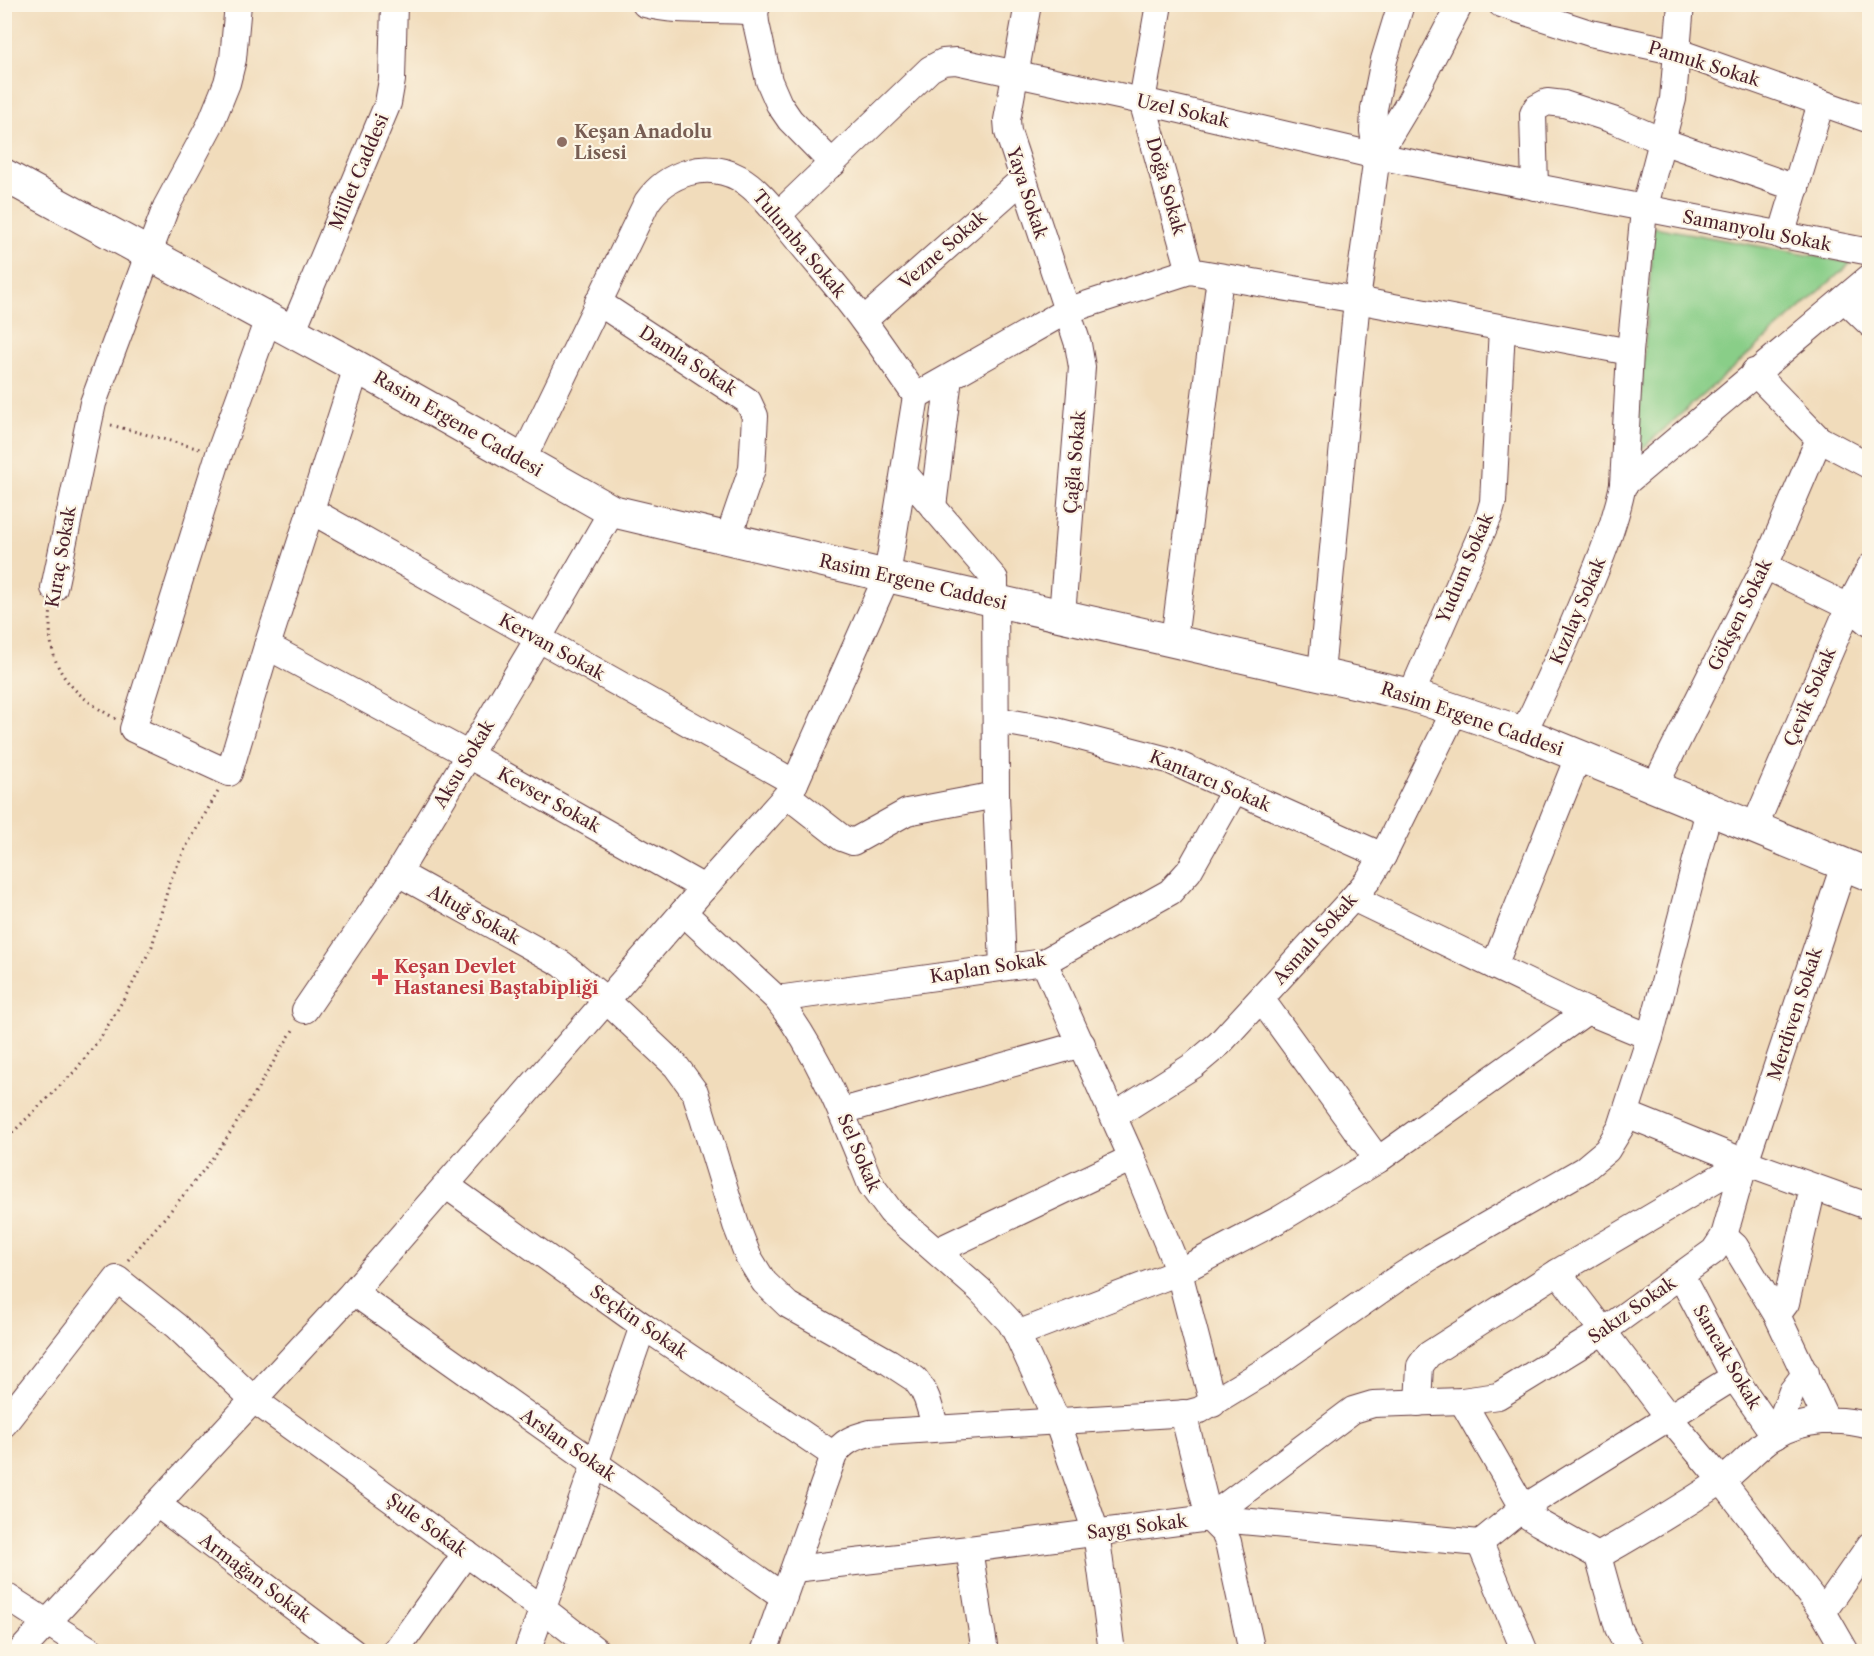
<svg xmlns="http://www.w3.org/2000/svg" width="1874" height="1656" font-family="'Libre Caslon Text',serif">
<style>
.park{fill:#89ce88;stroke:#6a765a;stroke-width:1.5}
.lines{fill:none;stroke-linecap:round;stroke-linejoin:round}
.minor-casing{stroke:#633b41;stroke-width:28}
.major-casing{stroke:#633b41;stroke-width:34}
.path{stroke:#633b41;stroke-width:3;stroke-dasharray:1.5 4.5;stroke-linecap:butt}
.minor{stroke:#fff;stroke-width:26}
.major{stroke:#fff;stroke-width:32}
.education-dot{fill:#8d6e63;stroke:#fcf5e5;stroke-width:2}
.health-dot{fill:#e0444e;stroke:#fcf5e5;stroke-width:2}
.labels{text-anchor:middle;stroke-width:4.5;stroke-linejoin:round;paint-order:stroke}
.street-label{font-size:18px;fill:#4a1f2b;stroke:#fcf5e5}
.education-label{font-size:18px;font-weight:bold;fill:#785e54;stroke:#fcf5e5;text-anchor:start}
.health-label{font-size:18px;font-weight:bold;fill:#be3a42;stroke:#fcf5e5;text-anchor:start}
</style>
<rect width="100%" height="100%" fill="#fcf5e5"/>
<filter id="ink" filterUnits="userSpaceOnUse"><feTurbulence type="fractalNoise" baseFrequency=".0167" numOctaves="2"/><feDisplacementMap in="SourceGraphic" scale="12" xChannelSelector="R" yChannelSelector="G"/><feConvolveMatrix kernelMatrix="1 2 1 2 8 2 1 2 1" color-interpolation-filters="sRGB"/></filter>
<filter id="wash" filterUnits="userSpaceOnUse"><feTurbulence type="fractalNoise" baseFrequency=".008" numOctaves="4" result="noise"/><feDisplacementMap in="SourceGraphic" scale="24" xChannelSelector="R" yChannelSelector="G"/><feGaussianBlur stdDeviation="1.35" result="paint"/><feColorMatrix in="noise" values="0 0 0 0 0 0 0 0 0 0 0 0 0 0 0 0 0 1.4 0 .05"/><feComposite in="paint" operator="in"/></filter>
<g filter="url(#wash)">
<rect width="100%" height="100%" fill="#f1dcbb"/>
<!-- park -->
<polygon class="park" points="1654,227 1851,263 1636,454"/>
</g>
<g filter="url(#ink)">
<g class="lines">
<defs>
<g id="minor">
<path d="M645 4C682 14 718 7 755 12"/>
<polyline points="758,4 755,12 756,23 769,81 779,104 790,120 833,164"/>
<polyline points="1028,4 1007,120 1008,132 1078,344 1082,367 1062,615"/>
<polyline points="1159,4 1142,101 1190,271"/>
<polyline points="1501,4 1590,33 1678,52 1870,120"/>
<polyline points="1377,156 1410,101 1460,4"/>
<polyline points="1535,187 1533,114 1536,108 1547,102 1564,104 1616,121 1662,141 1796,188"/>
<polyline points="778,215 930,69 943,62 956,61 1142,101 1377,156 1870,252"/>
<polyline points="1781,236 1821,103"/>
<polyline points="1844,299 1870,324"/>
<polyline points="598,302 748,401 755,416 752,469 728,539"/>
<polyline points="268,319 219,454 133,729 229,773 267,646 357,367"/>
<polyline points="864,320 1022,180"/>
<polyline points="292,332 388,103 392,80 394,4"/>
<polyline points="1754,372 1819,439 1870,466"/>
<polyline points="916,396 1066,311 1190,271 1357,300 1630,352"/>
<polyline points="904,473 995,579 996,795 1003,967"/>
<polyline points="1623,485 1870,277"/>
<polyline points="933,507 949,378"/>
<polyline points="310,510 795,783"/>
<polyline points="1765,566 1849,607 1870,624"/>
<polyline points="54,588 93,403 166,207 210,125 227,83 233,59 238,4"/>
<polyline points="1174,640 1220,277"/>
<polyline points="267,646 469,755 704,888"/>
<polyline points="1321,673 1357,300 1377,156 1373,131 1374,109 1384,60 1401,4"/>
<polyline points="1411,695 1489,516 1493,502 1502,328"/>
<polyline points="996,720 1053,730 1168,760 1383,856"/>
<path d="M1523 733C1545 689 1565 644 1584 598 1600 561 1615 524 1623 485L1630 352 1644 210 1673 99 1681 4"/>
<polyline points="1654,788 1765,566 1819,439"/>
<polyline points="787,795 842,838 853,842 907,812 996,795"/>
<polyline points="1754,828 1849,607 1870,567"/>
<polyline points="398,873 562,964 607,1001 676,1066 695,1092 736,1225 748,1256 764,1282 788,1305 889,1362 915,1379 923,1390 927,1399 936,1428"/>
<polyline points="1353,898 1587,1011 1650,1037"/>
<path d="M683 912 777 999C820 1055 845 1120 871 1185L891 1212 980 1290 1010 1322 1017 1334 1057 1421 1096 1532 1112 1652"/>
<polyline points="1044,962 1132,1158 1179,1272 1213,1404"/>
<polyline points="1494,966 1578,757"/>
<polyline points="777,999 1044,962 1170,892 1189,871 1234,791"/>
<polyline points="1261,999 1378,1160"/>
<polyline points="305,1010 398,873 538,639 612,511"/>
<polyline points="842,1111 1082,1044"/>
<polyline points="1626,1114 1745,1162 1870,1207"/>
<polyline points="1114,1116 1194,1065 1219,1044 1353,898 1369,879 1383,856 1455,710"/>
<polyline points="447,1186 643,1326 834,1455"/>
<polyline points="1724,1236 1735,1246 1777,1315 1827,1421"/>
<polyline points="937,1251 1132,1158"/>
<polyline points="1558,1272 1670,1419 1722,1481 1823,1612 1846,1652"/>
<polyline points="1681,1276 1734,1377 1775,1436"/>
<polyline points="353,1292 784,1597"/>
<polyline points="1777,1315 1786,1303 1813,1187"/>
<polyline points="1017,1334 1179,1272 1280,1219 1378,1160 1587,1011"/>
<path d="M1462 1401 1528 1516 1539 1523 1598 1556C1639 1533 1680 1508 1720 1482 1740 1469 1755 1447 1776 1435 1804 1419 1839 1417 1870 1426"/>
<polyline points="1418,1403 1420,1366 1428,1355 1558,1272 1745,1162"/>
<polyline points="1183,1413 1209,1518"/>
<polyline points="4,1424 117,1279 176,1326 254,1400 543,1609 598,1652"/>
<polyline points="1775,1436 1792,1391 1806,1373"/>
<polyline points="157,1504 353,1652"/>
<polyline points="1209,1518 1353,1410 1373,1404 1462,1401 1498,1396 1602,1332 1714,1251 1724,1236 1745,1162 1844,865"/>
<polyline points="1209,1518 1224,1533 1228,1542 1252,1652"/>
<polyline points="1480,1543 1523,1508 1734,1377"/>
<polyline points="1480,1543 1525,1652"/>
<polyline points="969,1549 985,1652"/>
<polyline points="1598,1556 1618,1628 1623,1638 1632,1652"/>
<polyline points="794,1569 969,1549 1209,1518 1480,1543"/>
<polyline points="4,1595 93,1652"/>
<polyline points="1823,1612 1870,1545"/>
<path d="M20 1652 353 1292 704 888 787 795 795 783 887 576 916 396C899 372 882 346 864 322 844 294 820 267 798 240 782 221 761 190 739 178 706 160 667 173 647 202L522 461"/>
<polyline points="395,1652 466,1553"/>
<polyline points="527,1652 595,1464 643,1326"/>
<path d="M764 1652 834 1455C844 1441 854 1437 870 1433L1189 1413 1200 1410 1268 1369 1395 1280 1431 1257 1583 1170 1607 1150 1621 1127 1650 1037 1709 810"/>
</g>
<polyline id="major" points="4,175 357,367 612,511 887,576 1411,695 1523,733 1870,875"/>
</defs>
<!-- minor casing -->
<use href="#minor" class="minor-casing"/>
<!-- major casing -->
<use href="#major" class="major-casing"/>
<!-- path -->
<g class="path">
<polyline points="111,425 200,449"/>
<path d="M51 607C45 667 67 691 116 719"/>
<polyline points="4,1141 75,1071 101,1037 131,987 152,946 170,881 186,847 219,790"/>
<path d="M128 1260C160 1223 193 1186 222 1145 248 1107 270 1066 295 1027"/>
</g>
<!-- minor -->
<use href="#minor" class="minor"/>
<!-- major -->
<use href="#major" class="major"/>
</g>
</g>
<!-- markers -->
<circle class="education-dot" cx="562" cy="142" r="6"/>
<path class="health-dot" d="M377 968h6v6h6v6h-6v6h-6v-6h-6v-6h6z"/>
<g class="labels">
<!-- street labels -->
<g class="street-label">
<text transform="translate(1704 64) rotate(17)" y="6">Pamuk Sokak</text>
<text transform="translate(1183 111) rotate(13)" y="6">Uzel Sokak</text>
<text transform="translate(359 172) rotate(-67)" y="6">Millet Caddesi</text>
<text transform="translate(1166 186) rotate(74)" y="6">Doğa Sokak</text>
<text transform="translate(1027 193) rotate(72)" y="6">Yaya Sokak</text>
<text transform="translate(1757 231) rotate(11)" y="6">Samanyolu Sokak</text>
<text transform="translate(799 244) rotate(50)" y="6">Tulumba Sokak</text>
<text transform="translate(943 250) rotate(-41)" y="6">Vezne Sokak</text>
<text transform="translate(688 361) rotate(33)" y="6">Damla Sokak</text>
<text transform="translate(458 424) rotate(30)" y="6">Rasim Ergene Caddesi</text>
<text transform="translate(1075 462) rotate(-85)" y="6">Çağla Sokak</text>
<text transform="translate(61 557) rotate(-80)" y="6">Kıraç Sokak</text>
<text transform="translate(1465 568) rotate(-67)" y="6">Yudum Sokak</text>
<text transform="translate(913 582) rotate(13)" y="6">Rasim Ergene Caddesi</text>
<text transform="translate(1578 611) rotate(-67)" y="6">Kızılay Sokak</text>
<text transform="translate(1740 615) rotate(-64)" y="6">Gökşen Sokak</text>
<text transform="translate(552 647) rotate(29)" y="6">Kervan Sokak</text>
<text transform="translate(1810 697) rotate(-67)" y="6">Çevik Sokak</text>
<text transform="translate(1472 719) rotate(19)" y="6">Rasim Ergene Caddesi</text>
<text transform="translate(464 764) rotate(-59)" y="6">Aksu Sokak</text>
<text transform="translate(1210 781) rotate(23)" y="6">Kantarcı Sokak</text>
<text transform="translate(549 800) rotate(29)" y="6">Kevser Sokak</text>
<text transform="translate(474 915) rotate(29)" y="6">Altuğ Sokak</text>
<text transform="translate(1315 939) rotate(-48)" y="6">Asmalı Sokak</text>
<text transform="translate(988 968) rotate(-9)" y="6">Kaplan Sokak</text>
<text transform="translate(1795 1014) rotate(-72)" y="6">Merdiven Sokak</text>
<text transform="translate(859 1153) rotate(67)" y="6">Sel Sokak</text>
<text transform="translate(1632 1310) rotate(-35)" y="6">Sakız Sokak</text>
<text transform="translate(639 1322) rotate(35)" y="6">Seçkin Sokak</text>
<text transform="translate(1727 1357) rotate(60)" y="6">Sancak Sokak</text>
<text transform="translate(568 1445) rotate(35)" y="6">Arslan Sokak</text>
<text transform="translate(427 1525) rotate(36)" y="6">Şule Sokak</text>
<text transform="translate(1137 1527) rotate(-7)" y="6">Saygı Sokak</text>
<text transform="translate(255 1578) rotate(37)" y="6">Armağan Sokak</text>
</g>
<!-- education labels -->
<g class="education-label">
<text x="574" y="138">Keşan Anadolu<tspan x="574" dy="21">Lisesi</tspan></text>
</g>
<!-- health labels -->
<g class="health-label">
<text x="394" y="973">Keşan Devlet<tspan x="394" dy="21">Hastanesi Baştabipliği</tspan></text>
</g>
</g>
<!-- margin -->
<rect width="1874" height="1656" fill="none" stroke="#fcf5e5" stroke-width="24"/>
</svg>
